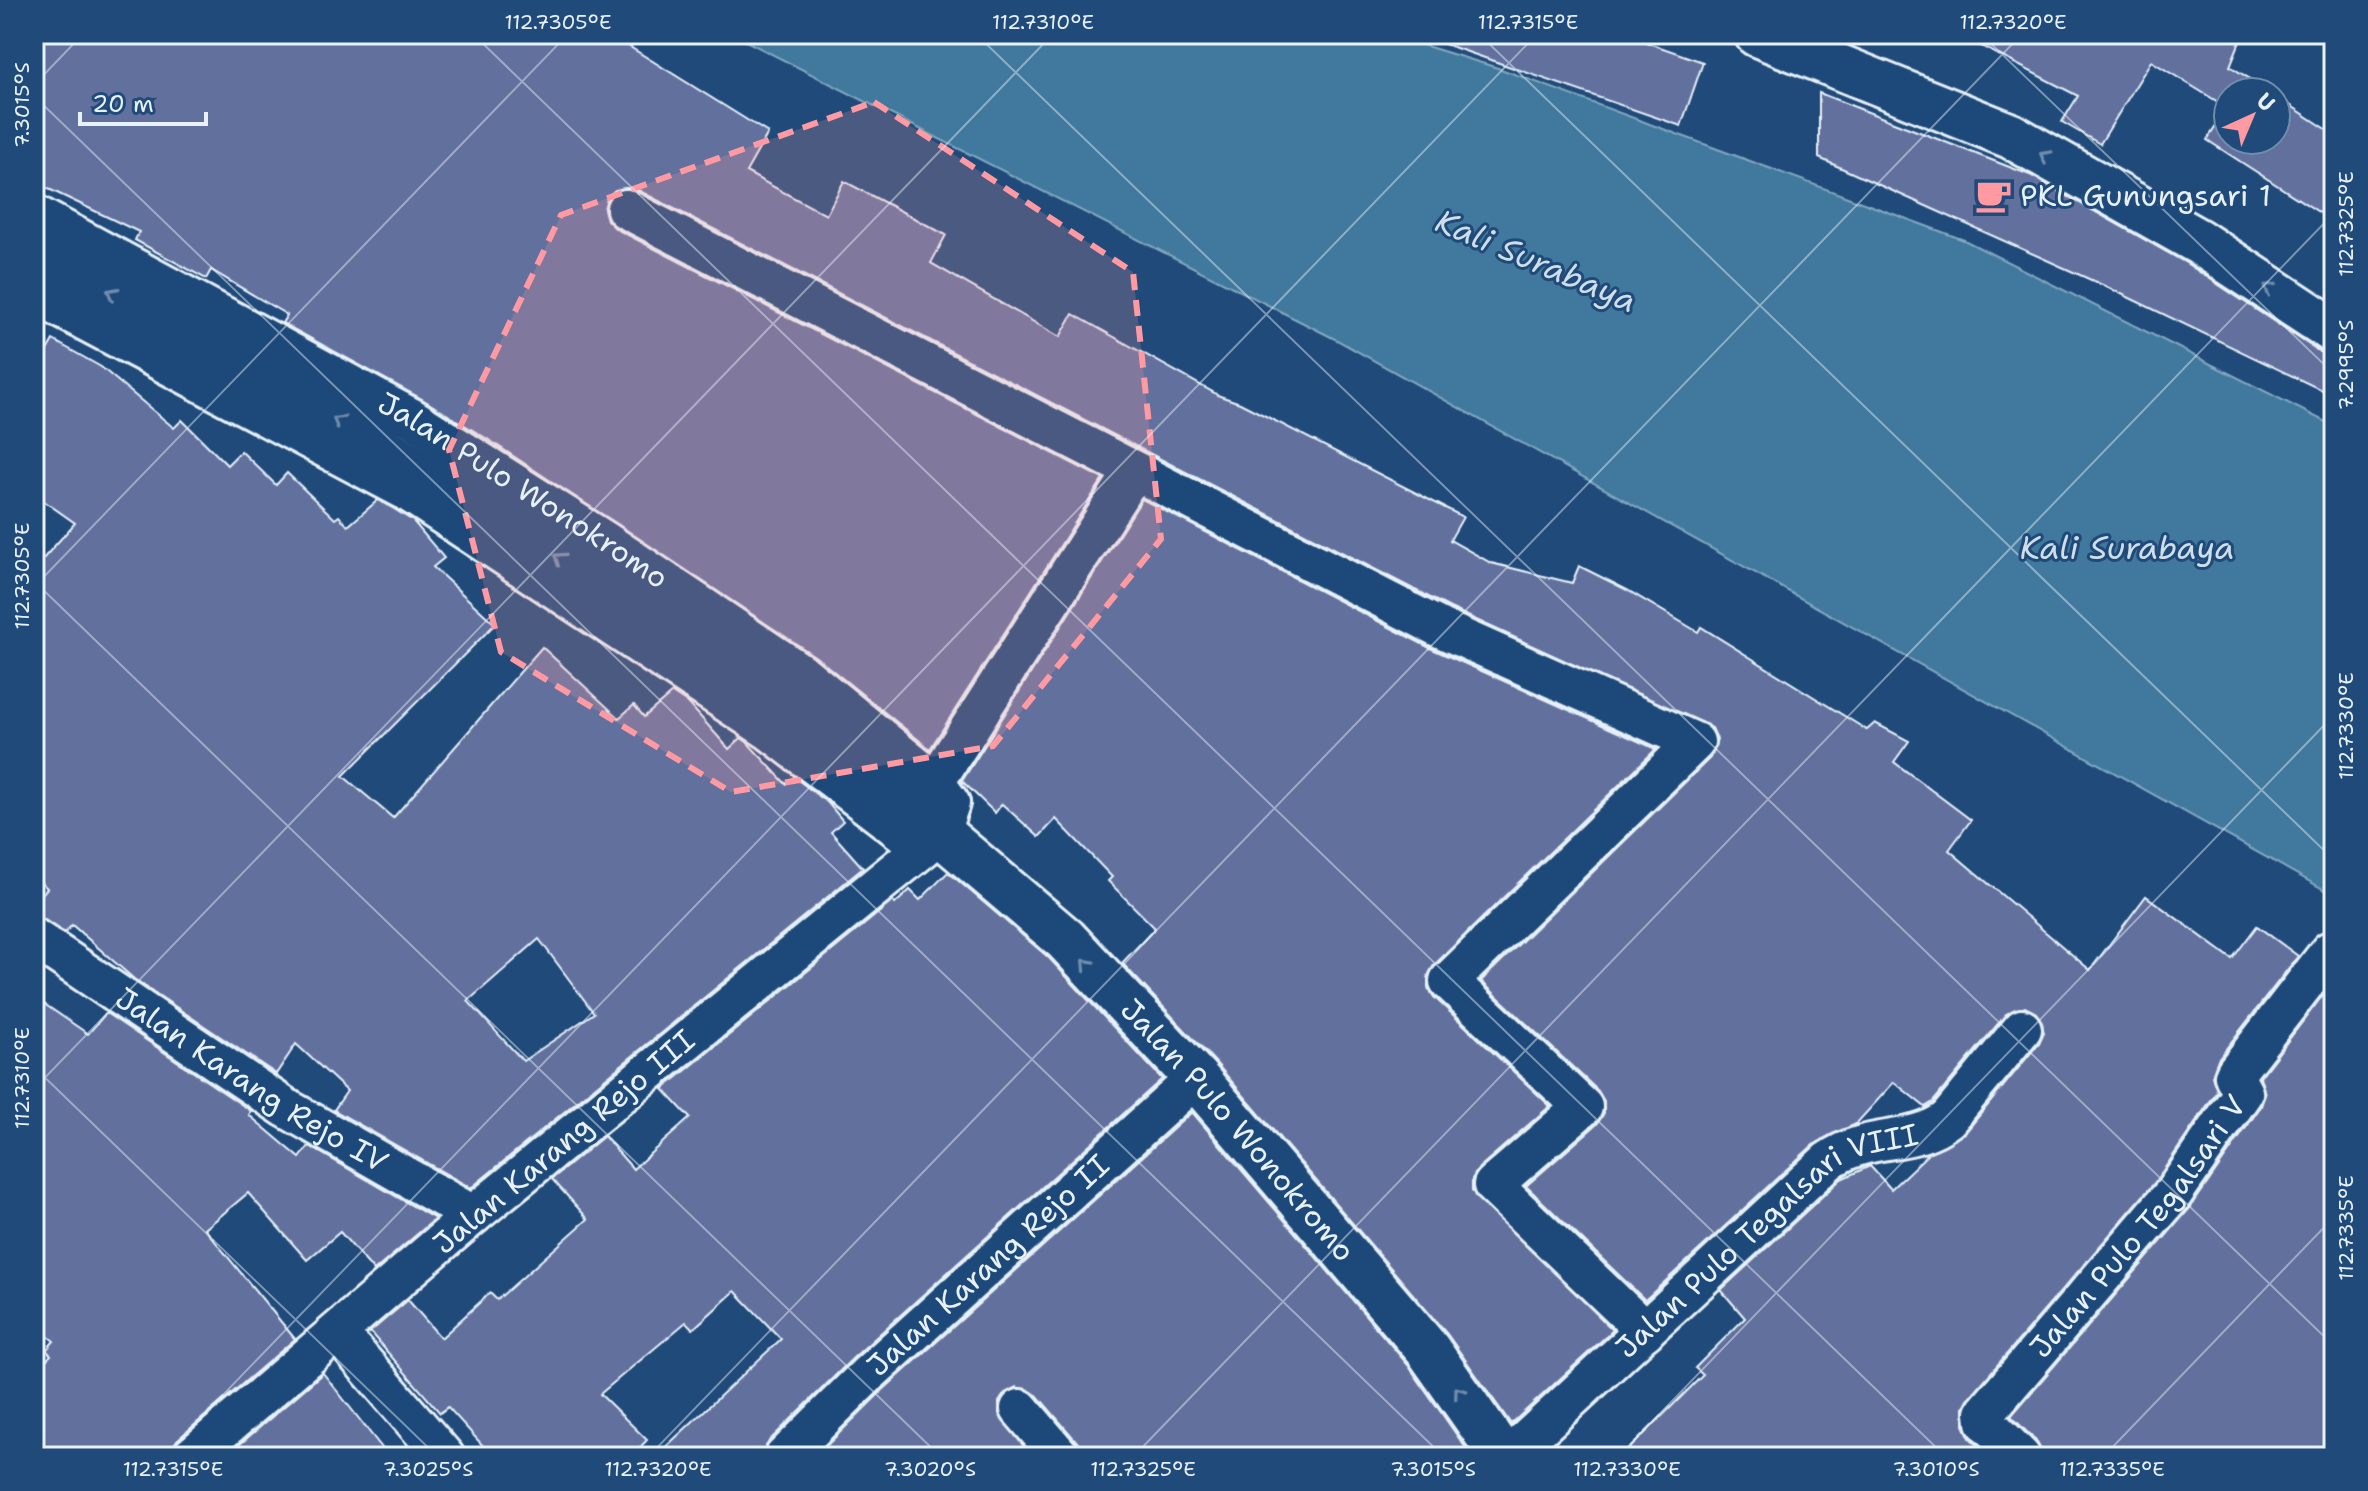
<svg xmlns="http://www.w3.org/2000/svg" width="2368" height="1491" font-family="'Shantell Sans',sans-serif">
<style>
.water{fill:#41799d;stroke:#84a9c1;stroke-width:2}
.building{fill:#62709e;stroke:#e8f1f8;stroke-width:2;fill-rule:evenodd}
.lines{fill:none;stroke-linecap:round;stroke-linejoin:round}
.street-casing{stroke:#e8f1f8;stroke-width:44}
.secondary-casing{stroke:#e8f1f8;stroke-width:50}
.primary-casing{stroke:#e8f1f8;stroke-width:50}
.street{stroke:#1f4a7a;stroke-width:38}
.secondary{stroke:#1f4a7a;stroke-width:44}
.primary{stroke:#1f4a7a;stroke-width:44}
.oneway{stroke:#6f8dac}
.marked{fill:#ff9aa2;fill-opacity:0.2;stroke:#ff9aa2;stroke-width:6;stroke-dasharray:16 10;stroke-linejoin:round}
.ticks{fill:none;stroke:#e8f1f8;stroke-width:2;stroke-opacity:0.45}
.labels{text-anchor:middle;stroke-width:6;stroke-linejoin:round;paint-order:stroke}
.poi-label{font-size:30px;fill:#e8f1f8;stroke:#1f4a7a;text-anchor:start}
.street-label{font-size:30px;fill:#e8f1f8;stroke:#1f4a7a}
.water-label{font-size:32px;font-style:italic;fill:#cfdfea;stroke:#1f4a7a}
.neatline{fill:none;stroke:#e8f1f8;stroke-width:3}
.ticks-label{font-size:20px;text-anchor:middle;fill:#e8f1f8}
</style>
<rect width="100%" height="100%" fill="#1f4a7a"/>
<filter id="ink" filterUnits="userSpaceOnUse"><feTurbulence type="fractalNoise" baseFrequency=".0125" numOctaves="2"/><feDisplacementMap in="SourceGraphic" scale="16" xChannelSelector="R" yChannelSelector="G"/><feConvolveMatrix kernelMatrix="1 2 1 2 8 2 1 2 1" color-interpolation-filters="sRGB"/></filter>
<g filter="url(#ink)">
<!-- water -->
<polygon class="water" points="732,34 1387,34 1498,68 1964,240 2334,426 2334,895 1335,339"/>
<!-- building -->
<g class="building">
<polygon points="34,34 609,34 768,133 746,172 826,215 844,181 946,235 931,263 1060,337 1073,314 1220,396 1240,403 1463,517 1450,540 1491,563 1572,583 1579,566 1627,590 1698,632 1701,627 1867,730 1875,723 1909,741 1894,762 1971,820 1949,850 2090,970 2146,896 2232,959 2257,926 2298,956 2218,1059 2212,1076 2217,1091 2156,1181 1968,1399 1964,1407 1964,1425 1970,1438 1990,1457 1621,1457 1703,1375 1695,1368 1745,1318 1721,1290 1841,1179 1870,1166 1891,1189 1929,1153 1965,1133 2039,1043 2044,1032 2036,1013 2025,1007 2006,1014 1933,1102 1925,1107 1894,1082 1856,1124 1813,1145 1645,1300 1526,1186 1597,1124 1604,1113 1604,1101 1598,1091 1481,981 1710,758 1717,739 1712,728 1450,608 636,189 615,190 607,198 604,209 607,220 616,229 1103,479 930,749 816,657 489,440 422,399 282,323 287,315 211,270 206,279 135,240 139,232 34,182"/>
<polygon points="1430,34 1623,34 1703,62 1681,126 1430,39"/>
<polygon points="1958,34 2243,34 2230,66 2270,92 2228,92 2228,108 2151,61 2100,144 2062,122 2078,96"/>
<polygon points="1819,93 2030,175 2186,263 2320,352 2334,356 2334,396 2109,288 1819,158"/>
<polygon points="2276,96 2334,134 2334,222 2207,140 2228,108 2228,140 2276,140"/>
<path d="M53 340 101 367 174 428 182 420 227 465 241 451 276 485 287 473 335 519 339 516 348 526 378 500 394 509 413 521 444 558 433 567 495 624 343 776 393 818 542 647 619 718 634 705 644 717 672 693 690 705 729 749 741 738 747 742 786 784 794 777 828 803 843 821 831 832 863 868 471 1188 334 1110 347 1091 296 1044 276 1074 134 979 72 925 65 933 34 916V904L47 888 34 876V569L75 523 34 494V373ZM539 939 594 1013 523 1061 468 1001Z"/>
<polygon points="1142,499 1430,648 1656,749 1434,965 1428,976 1428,988 1434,997 1550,1106 1479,1168 1472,1179 1472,1191 1613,1330 1511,1424 1447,1334 1215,1062 1122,963 1155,928 1108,881 1112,877 1056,819 1039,837 1002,804 995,813 962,781"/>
<polygon points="948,872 1048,957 1162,1079 853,1358 769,1441 763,1457 655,1457 781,1339 735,1291 693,1329 686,1322 600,1394 647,1440 631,1457 493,1457 448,1407 440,1413 370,1332 408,1300 441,1338 490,1293 497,1300 588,1219 552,1179 604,1136 633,1169 690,1118 663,1089 893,901 895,904 910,890 920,900"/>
<polygon points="2333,982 2334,1457 2042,1457 2037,1442 2011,1416 2191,1207 2261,1106 2265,1094 2260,1077"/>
<polygon points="34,997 88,1034 106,1013 251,1111 249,1115 300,1158 309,1146 435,1219 374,1271 340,1232 307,1260 248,1193 205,1229 295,1339 177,1440 170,1457 34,1457 34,1372 51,1355 46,1350 54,1341 34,1325"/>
<polygon points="1192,1112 1408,1365 1472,1457 1082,1457 1078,1443 1037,1395 1017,1387 1005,1393 999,1402 999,1414 1032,1457 815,1457 883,1390"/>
<polygon points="323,1373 389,1457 225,1457"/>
</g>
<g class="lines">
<defs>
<g id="street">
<polyline points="626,209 1440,628 1695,742 1449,981 1583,1107 1493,1185 1645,1331"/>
<path id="s1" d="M34 214 412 418 605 541 804 675 935 782 950 803 940 833 923 848 473 1215 191 1457"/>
<polyline points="34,294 405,490 770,731 923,848"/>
<polyline points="935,782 1133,473"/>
<path id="s2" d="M34 938 286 1108 473 1215"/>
<polyline points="338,1333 445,1457"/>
<polyline points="1020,1409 1061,1457"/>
<path id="s3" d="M784 1457 868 1374 1196 1078"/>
<path id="s4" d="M1508 1457 1828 1161C1868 1132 1912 1147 1948 1119L2022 1029"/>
<path id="s5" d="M2021 1457 1986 1422 1985 1413 2173 1194 2243 1093 2234 1076 2236 1072 2330 951 2334 954"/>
</g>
<g id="secondary">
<path id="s6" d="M34 252 260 372 551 552 774 701 940 833 1065 939 1196 1078 1428 1350 1503 1457"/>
</g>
<polyline id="primary" points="1757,34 2011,136 2199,242 2334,331"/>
</defs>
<!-- street casing -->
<use href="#street" class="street-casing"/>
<!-- secondary casing -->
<use href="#secondary" class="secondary-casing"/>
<!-- primary casing -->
<use href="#primary" class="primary-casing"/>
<!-- street -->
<use href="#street" class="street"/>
<!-- secondary -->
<use href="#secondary" class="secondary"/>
<!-- primary -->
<use href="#primary" class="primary"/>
</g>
<!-- one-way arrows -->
<defs><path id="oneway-chevron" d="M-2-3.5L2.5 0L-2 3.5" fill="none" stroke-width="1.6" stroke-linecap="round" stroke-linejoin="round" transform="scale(2)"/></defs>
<g class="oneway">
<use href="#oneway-chevron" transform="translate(2045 156) rotate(-151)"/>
<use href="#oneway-chevron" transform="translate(2269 288) rotate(-147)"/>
<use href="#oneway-chevron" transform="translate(112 293) rotate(-152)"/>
<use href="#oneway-chevron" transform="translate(338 421) rotate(-148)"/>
<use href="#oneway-chevron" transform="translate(559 558) rotate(-146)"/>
<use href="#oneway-chevron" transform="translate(1087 964) rotate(-133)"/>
<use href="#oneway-chevron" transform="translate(1459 1392) rotate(-126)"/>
</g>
</g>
<!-- marked area -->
<path class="marked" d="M874 102 1133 272 1161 539 993 746 731 792 501 652 449 450 561 215Z"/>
<!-- ticks -->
<path class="ticks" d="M473 34 1946 1457M976 34 2334 1346M1479 34 2334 860M1981 34 2334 374M34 85 83 34M34 96 1444 1457M34 581 941 1457M34 587 568 34M34 1067 438 1457M34 1089 1053 34M163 1457 1537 34M648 1457 2022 34M1133 1457 2334 213M1618 1457 2334 715M2103 1457 2334 1217"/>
<!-- icons -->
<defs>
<symbol id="cafe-bare" viewBox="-9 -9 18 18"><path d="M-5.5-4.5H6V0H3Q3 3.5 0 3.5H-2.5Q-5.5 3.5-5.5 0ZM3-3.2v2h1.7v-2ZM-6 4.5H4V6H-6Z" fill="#ff9aa2" stroke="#1f4a7a" stroke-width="2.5" paint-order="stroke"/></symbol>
</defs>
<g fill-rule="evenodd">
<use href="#cafe-bare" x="1968" y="170" width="51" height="51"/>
</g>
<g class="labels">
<!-- poi labels -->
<g class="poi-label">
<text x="2020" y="206">PKL Gunungsari 1</text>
</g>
<!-- street labels -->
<g class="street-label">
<text dy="10" stroke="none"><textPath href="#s1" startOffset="562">Jalan Pulo Wonokromo</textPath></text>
<text dy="10" stroke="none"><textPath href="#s2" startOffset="260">Jalan Karang Rejo IV</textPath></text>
<text dy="10" stroke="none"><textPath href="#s6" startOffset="1500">Jalan Pulo Wonokromo</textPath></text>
<text transform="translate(564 1142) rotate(-40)" y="10">Jalan Karang Rejo III</text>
<text dy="10" stroke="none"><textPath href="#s5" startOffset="300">Jalan Pulo Tegalsari V</textPath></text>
<text dy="10" stroke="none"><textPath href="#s4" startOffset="342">Jalan Pulo Tegalsari VIII</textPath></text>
<text dy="10" stroke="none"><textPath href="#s3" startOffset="280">Jalan Karang Rejo II</textPath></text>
</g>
<!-- water labels -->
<g class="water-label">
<text transform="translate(1536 261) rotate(23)" y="11">Kali Surabaya</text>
<text x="2127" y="559">Kali Surabaya</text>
</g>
</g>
<!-- margin -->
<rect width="2368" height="1491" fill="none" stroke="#1f4a7a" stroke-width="88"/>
<!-- north arrow -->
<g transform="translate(2252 116) rotate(44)"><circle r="38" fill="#1f4a7a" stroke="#6f8dac" stroke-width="2"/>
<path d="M0-6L14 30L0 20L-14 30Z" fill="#ff9aa2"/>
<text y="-12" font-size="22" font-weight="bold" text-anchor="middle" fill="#e8f1f8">U</text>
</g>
<!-- scale -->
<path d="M80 112v12h126v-12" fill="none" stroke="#e8f1f8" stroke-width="4"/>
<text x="92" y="112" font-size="24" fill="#e8f1f8" stroke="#1f4a7a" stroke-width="6" paint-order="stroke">20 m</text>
<rect x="44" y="44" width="2280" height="1403" class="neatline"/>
<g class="ticks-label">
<text x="558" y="29">112.7305°E</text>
<text x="1043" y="29">112.7310°E</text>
<text x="1528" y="29">112.7315°E</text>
<text x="2013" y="29">112.7320°E</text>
<text transform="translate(22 105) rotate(-90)" y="7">7.3015°S</text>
<text transform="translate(2346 224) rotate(-90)" y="7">112.7325°E</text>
<text transform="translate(2346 365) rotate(-90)" y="7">7.2995°S</text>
<text transform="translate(22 576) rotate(-90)" y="7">112.7305°E</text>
<text transform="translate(2346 726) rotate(-90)" y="7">112.7330°E</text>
<text transform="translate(22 1078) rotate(-90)" y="7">112.7310°E</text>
<text transform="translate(2346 1228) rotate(-90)" y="7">112.7335°E</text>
<text x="173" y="1476">112.7315°E</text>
<text x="428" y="1476">7.3025°S</text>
<text x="658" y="1476">112.7320°E</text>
<text x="930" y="1476">7.3020°S</text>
<text x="1143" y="1476">112.7325°E</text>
<text x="1433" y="1476">7.3015°S</text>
<text x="1627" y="1476">112.7330°E</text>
<text x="1936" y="1476">7.3010°S</text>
<text x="2112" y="1476">112.7335°E</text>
</g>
</svg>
